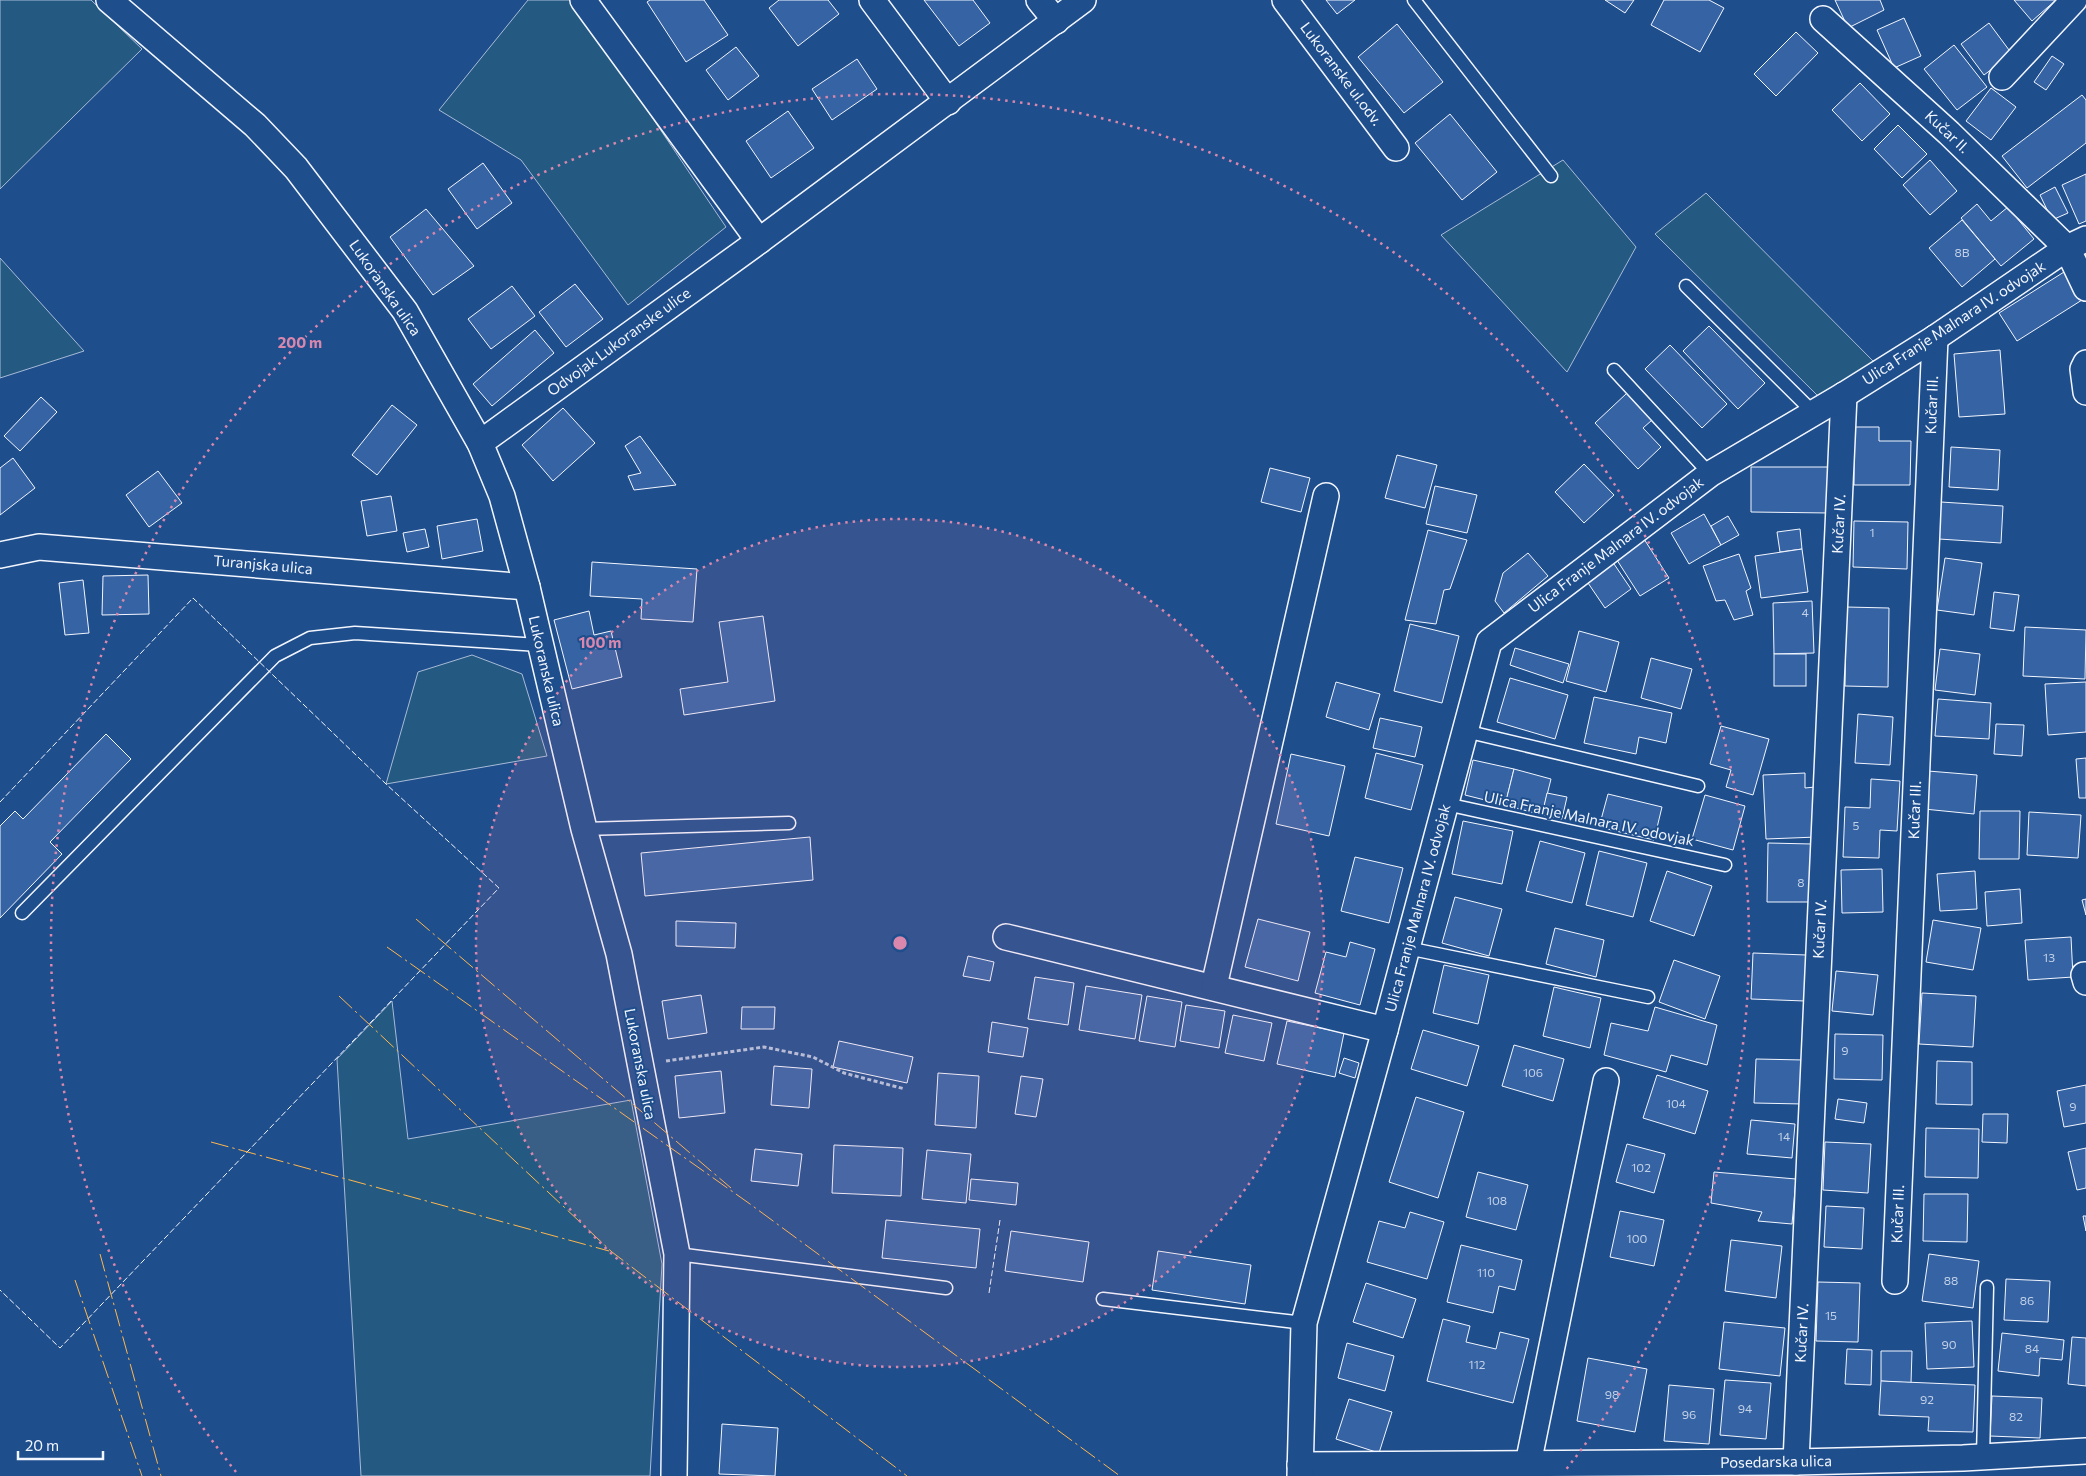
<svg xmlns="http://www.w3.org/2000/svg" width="2086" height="1476" font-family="Commissioner,sans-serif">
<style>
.green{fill:#245a82;stroke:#a8bbd7}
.building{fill:#3563a3;stroke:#f2f6ff}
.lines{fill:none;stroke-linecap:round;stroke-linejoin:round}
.lane-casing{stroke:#f2f6ff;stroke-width:15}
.street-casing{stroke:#f2f6ff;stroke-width:28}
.path{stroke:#b3c4dc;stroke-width:3;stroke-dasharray:4 2.5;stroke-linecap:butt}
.lane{stroke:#1f4e8c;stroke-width:12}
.street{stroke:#1f4e8c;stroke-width:25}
.fence{stroke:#f2f6ff;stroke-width:1;stroke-dasharray:6 2.5;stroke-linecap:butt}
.power{stroke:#ffb74d;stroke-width:1;stroke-dasharray:18 4 2.5 4;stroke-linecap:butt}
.ring{fill:none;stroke:#da87ad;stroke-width:2.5;stroke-dasharray:2.5 5}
.labels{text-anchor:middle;stroke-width:4;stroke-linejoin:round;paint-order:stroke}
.number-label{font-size:12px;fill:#c3d1e8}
.street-label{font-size:15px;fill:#f2f6ff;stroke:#1f4e8c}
.centre{fill:#da87ad;stroke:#1f4e8c;stroke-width:2.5}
.ring-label{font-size:15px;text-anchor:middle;font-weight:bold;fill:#da87ad;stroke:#1f4e8c;stroke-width:4;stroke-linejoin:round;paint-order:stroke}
</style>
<rect width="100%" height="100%" fill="#1f4e8c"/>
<!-- green -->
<g class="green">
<polygon points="0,0 91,0 142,49 0,189"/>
<polygon points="528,0 573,0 726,227 628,305 521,160 439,110"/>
<polygon points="1563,160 1636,247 1567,372 1441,235"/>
<polygon points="1706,193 1879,367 1822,400 1655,234"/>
<polygon points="0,258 84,351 0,378"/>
<polygon points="472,655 522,674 547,756 386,784 418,672"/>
<polygon points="392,1001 408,1139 631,1100 662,1264 650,1476 361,1476 337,1059"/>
</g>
<!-- building -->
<g class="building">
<polygon points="650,0 704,0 728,35 686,62 647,2"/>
<polygon points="779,0 828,0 839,14 798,46 769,8"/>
<polygon points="924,0 973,0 990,23 959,46"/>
<polygon points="1326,0 1355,0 1337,14"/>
<polygon points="1605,0 1634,0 1625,13"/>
<polygon points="1664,0 1709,0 1724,8 1700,52 1651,25"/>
<polygon points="1835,0 1880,0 1884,10 1848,28"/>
<polygon points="2014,0 2056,0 2032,21"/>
<polygon points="1904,18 1921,56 1894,68 1877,30"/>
<polygon points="1989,23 2012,54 1984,75 1961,44"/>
<polygon points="1397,24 1443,82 1404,113 1358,57"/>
<polygon points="1796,32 1818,53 1776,96 1754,74"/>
<polygon points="1954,45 1987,87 1957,110 1924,69"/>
<polygon points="736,47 759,76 728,100 706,70"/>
<polygon points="2052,56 2064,64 2046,90 2034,82"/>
<polygon points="857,59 877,89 832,120 812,89"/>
<polygon points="1860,83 1890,114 1862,141 1832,110"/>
<polygon points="1991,88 2016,107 1991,140 1966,121"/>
<polygon points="2082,95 2086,100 2086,143 2027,188 2002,156"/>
<polygon points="788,111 814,148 771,178 746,141"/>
<polygon points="1450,114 1497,172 1462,200 1415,143"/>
<polygon points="1898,125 1927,154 1902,178 1874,149"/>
<polygon points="1930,160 1957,191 1930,215 1903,185"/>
<polygon points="483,163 512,203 477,229 448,189"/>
<polygon points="2086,174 2086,221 2079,224 2062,185"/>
<polygon points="2055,187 2068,213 2052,220 2040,195"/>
<polygon points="1977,204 1991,221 2008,207 2034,239 2001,266 1961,218"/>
<polygon points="426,209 474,266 433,295 390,237"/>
<polygon points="1962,220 1995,259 1962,287 1929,248"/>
<polygon points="2064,272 2082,300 2017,341 1999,313"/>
<polygon points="575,284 603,319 566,347 539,312"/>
<polygon points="512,286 535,316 491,349 468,319"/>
<polygon points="1709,326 1765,383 1738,409 1683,351"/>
<polygon points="535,330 554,353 492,406 473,384"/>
<polygon points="1670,345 1727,404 1702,428 1645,369"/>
<polygon points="2000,350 2005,414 1959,417 1954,354"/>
<polygon points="1627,393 1652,420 1643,428 1661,447 1638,469 1595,423"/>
<polygon points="41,397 57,412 20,451 4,436"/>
<polygon points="392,405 417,425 377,475 352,455"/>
<polygon points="563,408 595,443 553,481 522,445"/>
<polygon points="1854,427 1879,427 1879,441 1911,441 1910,485 1854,485"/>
<polygon points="640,436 676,485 634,490 628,476 641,473 625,446"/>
<polygon points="1951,447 2000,450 1998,490 1949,487"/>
<polygon points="1397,455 1437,465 1425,508 1385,498"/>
<polygon points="13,458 35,488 0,515 0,468"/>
<polygon points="1584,464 1614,495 1584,523 1555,492"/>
<polygon points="1751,467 1830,467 1830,513 1751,512"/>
<polygon points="1270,468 1310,478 1301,512 1261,502"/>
<polygon points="158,471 182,503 149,527 126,495"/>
<polygon points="1435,486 1477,495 1467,533 1426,524"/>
<polygon points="391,496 397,531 367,536 361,501"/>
<polygon points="1941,502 2003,506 2001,543 1939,539"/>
<polygon points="1704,514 1721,545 1689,564 1671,533"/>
<polygon points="1728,516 1739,535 1721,545 1711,526"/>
<polygon points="477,519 483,551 442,559 437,526"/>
<polygon points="1854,521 1908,522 1907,569 1853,567"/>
<polygon points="425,529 429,547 407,552 403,533"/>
<polygon points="1800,529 1802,549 1780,552 1777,532"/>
<polygon points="1428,530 1467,540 1450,589 1444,590 1436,624 1405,620"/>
<polygon points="1644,539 1669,578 1640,596 1615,557"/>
<polygon points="1802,549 1808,592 1761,598 1755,556"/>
<polygon points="1528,553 1548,576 1504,613 1495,601 1503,573"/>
<polygon points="1739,554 1751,588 1746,591 1753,615 1734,620 1725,600 1716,601 1703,566"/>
<polygon points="1945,558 1982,563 1974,615 1937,610"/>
<polygon points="1612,561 1631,589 1605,608 1586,580"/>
<polygon points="592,562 697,569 693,622 641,619 642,599 590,596"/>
<polygon points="148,575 149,614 102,615 103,576"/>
<polygon points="83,580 89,633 65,635 59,583"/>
<polygon points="1994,592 2019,595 2014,631 1990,628"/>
<polygon points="1812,601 1814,653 1774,654 1773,603"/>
<polygon points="1846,607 1889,608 1888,687 1845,686"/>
<polygon points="589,611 594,635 611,631 622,677 572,689 554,620"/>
<polygon points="763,616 775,701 684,715 680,689 728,682 719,622"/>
<polygon points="1410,624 1459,636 1442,703 1394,691"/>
<polygon points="2025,627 2086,630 2085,679 2023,676"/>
<polygon points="1579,631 1619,642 1606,692 1566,681"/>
<polygon points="1515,648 1569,664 1563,683 1510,665"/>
<polygon points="1940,649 1980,654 1975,695 1935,690"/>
<rect x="1774" y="654" width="32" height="32"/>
<polygon points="1651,658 1692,669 1681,709 1641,698"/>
<polygon points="1510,678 1568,695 1555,739 1497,722"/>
<polygon points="1336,682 1380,694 1369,730 1326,717"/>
<polygon points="2086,682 2086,732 2048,735 2045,684"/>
<polygon points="1594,697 1672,713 1666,743 1639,737 1636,754 1584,743"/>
<polygon points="1938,699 1991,703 1989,739 1935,736"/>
<polygon points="1858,714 1893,717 1890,765 1855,763"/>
<polygon points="1380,718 1422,727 1415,757 1373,748"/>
<polygon points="1996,724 2024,725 2022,756 1994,754"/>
<polygon points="1721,726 1769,739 1753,795 1726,787 1731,770 1710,764"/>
<polygon points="106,734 131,759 50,842 62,854 0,918 0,826 15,811 23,819"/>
<polygon points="1376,753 1423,765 1411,810 1365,798"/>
<polygon points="1291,754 1345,766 1329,836 1276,824"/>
<polygon points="2086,758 2086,798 2079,798 2076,759"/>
<polygon points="1473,760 1514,769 1505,805 1465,795"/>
<polygon points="1514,769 1551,779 1542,815 1505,805"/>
<polygon points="1928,771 1977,775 1974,814 1924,809"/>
<polygon points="1805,773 1805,788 1815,787 1817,837 1766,839 1763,775"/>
<polygon points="1871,779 1900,781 1897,831 1880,830 1879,858 1843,857 1845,807 1870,808"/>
<polygon points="1547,793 1567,797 1562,819 1542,815"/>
<polygon points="1608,794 1662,807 1654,840 1599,827"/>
<polygon points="1705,795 1745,806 1733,850 1692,839"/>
<polygon points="1980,811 2020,811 2019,859 1979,859"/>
<polygon points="2029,812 2081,815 2078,858 2027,855"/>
<polygon points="1463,821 1513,831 1502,884 1452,874"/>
<polygon points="810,837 813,880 645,896 641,853"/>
<polygon points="1540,841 1585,853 1572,903 1526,891"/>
<polygon points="1768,843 1812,844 1811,902 1767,902"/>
<polygon points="1599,851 1647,863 1633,917 1586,905"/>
<polygon points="1355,857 1403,868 1389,923 1341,911"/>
<polygon points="1882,869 1883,912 1842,913 1841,870"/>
<polygon points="1667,871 1712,886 1694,936 1650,921"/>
<polygon points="1975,871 1977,909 1940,911 1937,874"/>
<polygon points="2020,889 2022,923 1987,926 1985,892"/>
<polygon points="1455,897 1502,909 1489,956 1442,943"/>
<polygon points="2086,899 2086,915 2082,900"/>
<polygon points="1258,919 1310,932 1298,981 1245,967"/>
<polygon points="1933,920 1981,928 1973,970 1926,962"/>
<polygon points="676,921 736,923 735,948 676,946"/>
<polygon points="1555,928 1604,940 1596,977 1546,964"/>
<polygon points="2071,937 2073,977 2028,980 2025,940"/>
<polygon points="1350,942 1375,949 1360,1005 1315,993 1326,952 1346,957"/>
<polygon points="1753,953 1806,955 1805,1001 1751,999"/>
<polygon points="968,956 994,962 990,981 963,976"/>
<polygon points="1674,960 1720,976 1705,1019 1659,1002"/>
<polygon points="1444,965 1489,975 1478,1024 1433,1013"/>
<polygon points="1836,971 1878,975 1873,1015 1832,1011"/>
<polygon points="1035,977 1074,983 1068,1025 1028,1019"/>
<polygon points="1086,986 1142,995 1135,1039 1079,1030"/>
<polygon points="1554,987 1601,998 1590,1048 1543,1036"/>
<polygon points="1922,993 1976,996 1973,1047 1919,1044"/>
<polygon points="701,995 707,1033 668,1039 662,1001"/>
<polygon points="1147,996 1182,1002 1175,1047 1139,1041"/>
<polygon points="1186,1005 1225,1011 1219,1048 1180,1041"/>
<polygon points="742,1007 775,1007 774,1029 741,1029"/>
<polygon points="1655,1007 1717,1025 1707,1065 1671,1055 1666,1072 1604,1055 1611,1023 1648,1031"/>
<polygon points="1233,1015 1272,1023 1264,1061 1225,1053"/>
<polygon points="1287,1021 1344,1033 1335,1077 1277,1064"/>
<polygon points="992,1022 1028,1028 1023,1057 988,1052"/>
<polygon points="1423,1030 1479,1046 1467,1086 1411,1069"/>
<polygon points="1835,1034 1883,1035 1882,1080 1834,1079"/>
<polygon points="839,1041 913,1057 907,1083 833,1067"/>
<polygon points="1514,1045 1564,1059 1553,1101 1502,1086"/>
<polygon points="1344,1058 1359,1063 1355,1078 1339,1073"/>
<polygon points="1756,1059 1804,1060 1803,1104 1754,1103"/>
<polygon points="1937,1061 1972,1062 1972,1105 1936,1104"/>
<polygon points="774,1066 812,1069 809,1108 771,1105"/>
<polygon points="721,1071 725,1113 679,1118 675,1076"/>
<polygon points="938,1073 979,1076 976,1128 935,1125"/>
<polygon points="1657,1075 1708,1091 1695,1134 1643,1118"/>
<polygon points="1021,1076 1043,1079 1036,1117 1015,1114"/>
<polygon points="2086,1085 2086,1123 2064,1127 2057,1091"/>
<polygon points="1416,1097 1464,1112 1438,1198 1389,1182"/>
<polygon points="1838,1099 1867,1103 1864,1123 1835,1119"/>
<polygon points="1983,1114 2008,1114 2007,1143 1982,1142"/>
<polygon points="1751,1120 1795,1124 1792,1158 1747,1154"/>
<polygon points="1926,1128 1979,1129 1978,1178 1925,1177"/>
<polygon points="1825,1142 1871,1144 1868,1193 1823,1190"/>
<polygon points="1627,1144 1665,1154 1654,1193 1616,1182"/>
<polygon points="834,1145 903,1148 901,1196 832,1193"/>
<polygon points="2086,1148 2086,1188 2077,1190 2068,1152"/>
<polygon points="755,1149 802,1154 798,1186 751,1181"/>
<polygon points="927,1150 971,1154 966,1203 922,1199"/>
<polygon points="1478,1172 1528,1185 1516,1230 1466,1217"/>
<polygon points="1714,1172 1796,1179 1792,1224 1758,1221 1762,1212 1711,1203"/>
<polygon points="971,1179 1018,1183 1016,1205 969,1200"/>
<polygon points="1924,1194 1968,1194 1967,1242 1923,1241"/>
<polygon points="1826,1206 1864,1208 1862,1249 1824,1247"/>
<polygon points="1620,1211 1664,1220 1654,1266 1610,1257"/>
<polygon points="1410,1212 1444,1222 1427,1279 1367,1262 1379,1221 1405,1228"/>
<polygon points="2083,1216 2086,1216 2086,1231"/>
<polygon points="886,1220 980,1229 976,1268 882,1258"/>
<polygon points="1011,1231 1089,1242 1083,1282 1005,1271"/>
<polygon points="1731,1240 1782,1246 1776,1298 1725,1291"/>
<polygon points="1461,1245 1522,1260 1515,1290 1499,1286 1493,1313 1447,1302"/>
<polygon points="1158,1251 1251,1265 1245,1304 1152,1290"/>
<polygon points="1929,1254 1979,1261 1973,1308 1922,1301"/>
<polygon points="2006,1279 2050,1281 2048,1322 2004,1320"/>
<polygon points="1818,1282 1860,1283 1858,1342 1816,1341"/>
<polygon points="1366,1283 1416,1299 1403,1338 1353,1322"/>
<polygon points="1443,1319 1470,1326 1466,1342 1496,1349 1500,1332 1529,1339 1513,1403 1427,1381"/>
<polygon points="1972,1321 1974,1367 1927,1369 1925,1323"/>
<polygon points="1724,1322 1785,1328 1780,1376 1719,1369"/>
<polygon points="2002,1333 2064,1340 2062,1360 2040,1358 2039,1376 1998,1371"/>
<polygon points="2072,1337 2086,1338 2086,1386 2068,1384"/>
<polygon points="1347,1343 1394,1356 1385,1391 1338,1378"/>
<polygon points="1847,1349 1872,1350 1871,1385 1845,1384"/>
<polygon points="1881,1351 1912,1351 1911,1383 1881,1381"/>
<polygon points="1588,1358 1647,1369 1635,1432 1577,1421"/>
<polygon points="1725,1380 1771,1383 1766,1439 1720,1435"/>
<polygon points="1881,1381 1975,1385 1973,1432 1928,1431 1929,1417 1879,1415"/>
<polygon points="1669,1385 1714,1389 1709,1444 1664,1441"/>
<polygon points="1992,1396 2042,1398 2040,1438 1990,1436"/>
<polygon points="1349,1399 1392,1412 1379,1453 1336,1439"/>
<polygon points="722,1424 778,1428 775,1476 719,1474"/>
</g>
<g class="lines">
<defs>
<g id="lane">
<polyline points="1414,0 1551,176"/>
<polyline points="1686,286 1814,413"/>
<polyline points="1614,370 1710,474"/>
<polyline points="1465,731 1698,786"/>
<polyline points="1446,804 1725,865"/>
<polyline points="584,829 789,823"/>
<polyline points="22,913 275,656 310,638 355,633 539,645"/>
<polyline points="1407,948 1648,997"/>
<polyline points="677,1254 946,1288"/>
<polyline points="1103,1299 1304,1323"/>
<polyline points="1983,1457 1987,1287"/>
</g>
<g id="street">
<polyline points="109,0 255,125 296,168 405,311 480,443 502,496 527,587 584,829 619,954 677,1254 674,1476"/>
<polyline points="583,0 759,241"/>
<polyline points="872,0 948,102"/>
<polyline points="1039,0 1056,21"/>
<polyline points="1285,0 1396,148"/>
<polyline points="1823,19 1949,133 2067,248 2086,288"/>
<polyline points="2002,77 2074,0"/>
<polyline points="2086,363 2083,369 2086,392"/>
<polyline points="480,443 759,241 1083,0"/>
<polyline points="0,555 39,547 527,587"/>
<polyline points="1006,937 1385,1030"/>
<polyline points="2084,975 2086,982"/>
<polyline points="1214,986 1326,496"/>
<polyline points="1895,1281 1935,338"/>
<polyline points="1796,1462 1844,395"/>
<polyline points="1528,1464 1606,1081"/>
<polyline points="1300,1465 1796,1462 1963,1458 2086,1451"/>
<polyline points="1300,1476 1304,1323 1385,1030 1489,642 1710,474 1844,395 1935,338 2067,248 2086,239"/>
</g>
</defs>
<!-- lane casing -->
<use href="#lane" class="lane-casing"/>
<!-- street casing -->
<use href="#street" class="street-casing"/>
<!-- path -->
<polyline class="path" points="666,1061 764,1047 813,1057 844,1073 905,1089"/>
<!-- lane -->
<use href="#lane" class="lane"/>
<!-- street -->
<use href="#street" class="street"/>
<!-- fence -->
<g class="fence">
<polyline points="0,802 193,598 386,784 499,888 60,1348 0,1290"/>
<polyline points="989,1293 1000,1220"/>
</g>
<!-- power -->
<g class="power">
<polyline points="416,919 731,1188"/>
<polyline points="387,947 750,1204 1120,1476"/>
<polyline points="339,996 612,1252 907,1476"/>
<polyline points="211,1142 609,1251"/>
<polyline points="100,1254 161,1476"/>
<polyline points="75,1280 142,1476"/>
</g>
</g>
<!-- distance rings -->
<circle cx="900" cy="943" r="424" fill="#da87ad" fill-opacity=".12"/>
<g class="ring">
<circle cx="900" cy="943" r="424"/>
<path d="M236 1472A849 849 0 1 1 1564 1472"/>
</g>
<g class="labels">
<!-- number labels -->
<g class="number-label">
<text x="1962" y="257">8B</text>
<text x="1872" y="537">1</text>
<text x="1805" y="617">4</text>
<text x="1856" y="830">5</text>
<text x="1801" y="887">8</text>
<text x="2049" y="962">13</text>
<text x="1845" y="1055">9</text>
<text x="1533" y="1077">106</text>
<text x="1676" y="1108">104</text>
<text x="2073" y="1111">9</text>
<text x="1784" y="1141">14</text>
<text x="1641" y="1172">102</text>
<text x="1497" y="1205">108</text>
<text x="1637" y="1243">100</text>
<text x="1486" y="1277">110</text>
<text x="1951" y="1285">88</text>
<text x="2027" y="1305">86</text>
<text x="1831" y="1320">15</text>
<text x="1949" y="1349">90</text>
<text x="2032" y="1353">84</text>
<text x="1477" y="1369">112</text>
<text x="1612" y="1399">98</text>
<text x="1927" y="1404">92</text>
<text x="1745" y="1413">94</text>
<text x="1689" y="1419">96</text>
<text x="2016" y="1421">82</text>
</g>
<!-- street labels -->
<g class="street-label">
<text transform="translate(1341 74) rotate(53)" y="5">Lukoranske ul.odv.</text>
<text transform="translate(1947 132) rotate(43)" y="5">Kučar II.</text>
<text transform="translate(385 288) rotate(55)" y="5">Lukoranska ulica</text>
<text transform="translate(1954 323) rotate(-33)" y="5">Ulica Franje Malnara IV. odvojak</text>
<text transform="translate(619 342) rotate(-36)" y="5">Odvojak Lukoranske ulice</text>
<text transform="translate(1932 405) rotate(-88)" y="5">Kučar III.</text>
<text transform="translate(1839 524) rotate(-87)" y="5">Kučar IV.</text>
<text transform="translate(1616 545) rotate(-37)" y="5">Ulica Franje Malnara IV. odvojak</text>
<text transform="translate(263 565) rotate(5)" y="5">Turanjska ulica</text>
<text transform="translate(546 671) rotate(77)" y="5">Lukoranska ulica</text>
<text transform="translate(1915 810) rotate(-88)" y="5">Kučar III.</text>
<text transform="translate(1589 819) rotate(12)" y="5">Ulica Franje Malnara IV. odovjak</text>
<text transform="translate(1418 908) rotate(-75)" y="5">Ulica Franje Malnara IV. odvojak</text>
<text transform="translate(1820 929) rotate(-87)" y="5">Kučar IV.</text>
<text transform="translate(640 1064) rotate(79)" y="5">Lukoranska ulica</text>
<text transform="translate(1898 1214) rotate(-88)" y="5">Kučar III.</text>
<text transform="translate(1802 1333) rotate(-87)" y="5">Kučar IV.</text>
<text transform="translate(1776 1462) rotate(-1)" y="5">Posedarska ulica</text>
</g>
</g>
<circle cx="900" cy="943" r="8" class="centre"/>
<g class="ring-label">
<text x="300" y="348">200 m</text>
<text x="600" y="648">100 m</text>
</g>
<!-- scale -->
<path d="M18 1451v8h85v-8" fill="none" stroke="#f2f6ff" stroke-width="2.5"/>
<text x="25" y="1451" font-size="15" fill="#f2f6ff" stroke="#1f4e8c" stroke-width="4" paint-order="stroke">20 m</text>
</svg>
